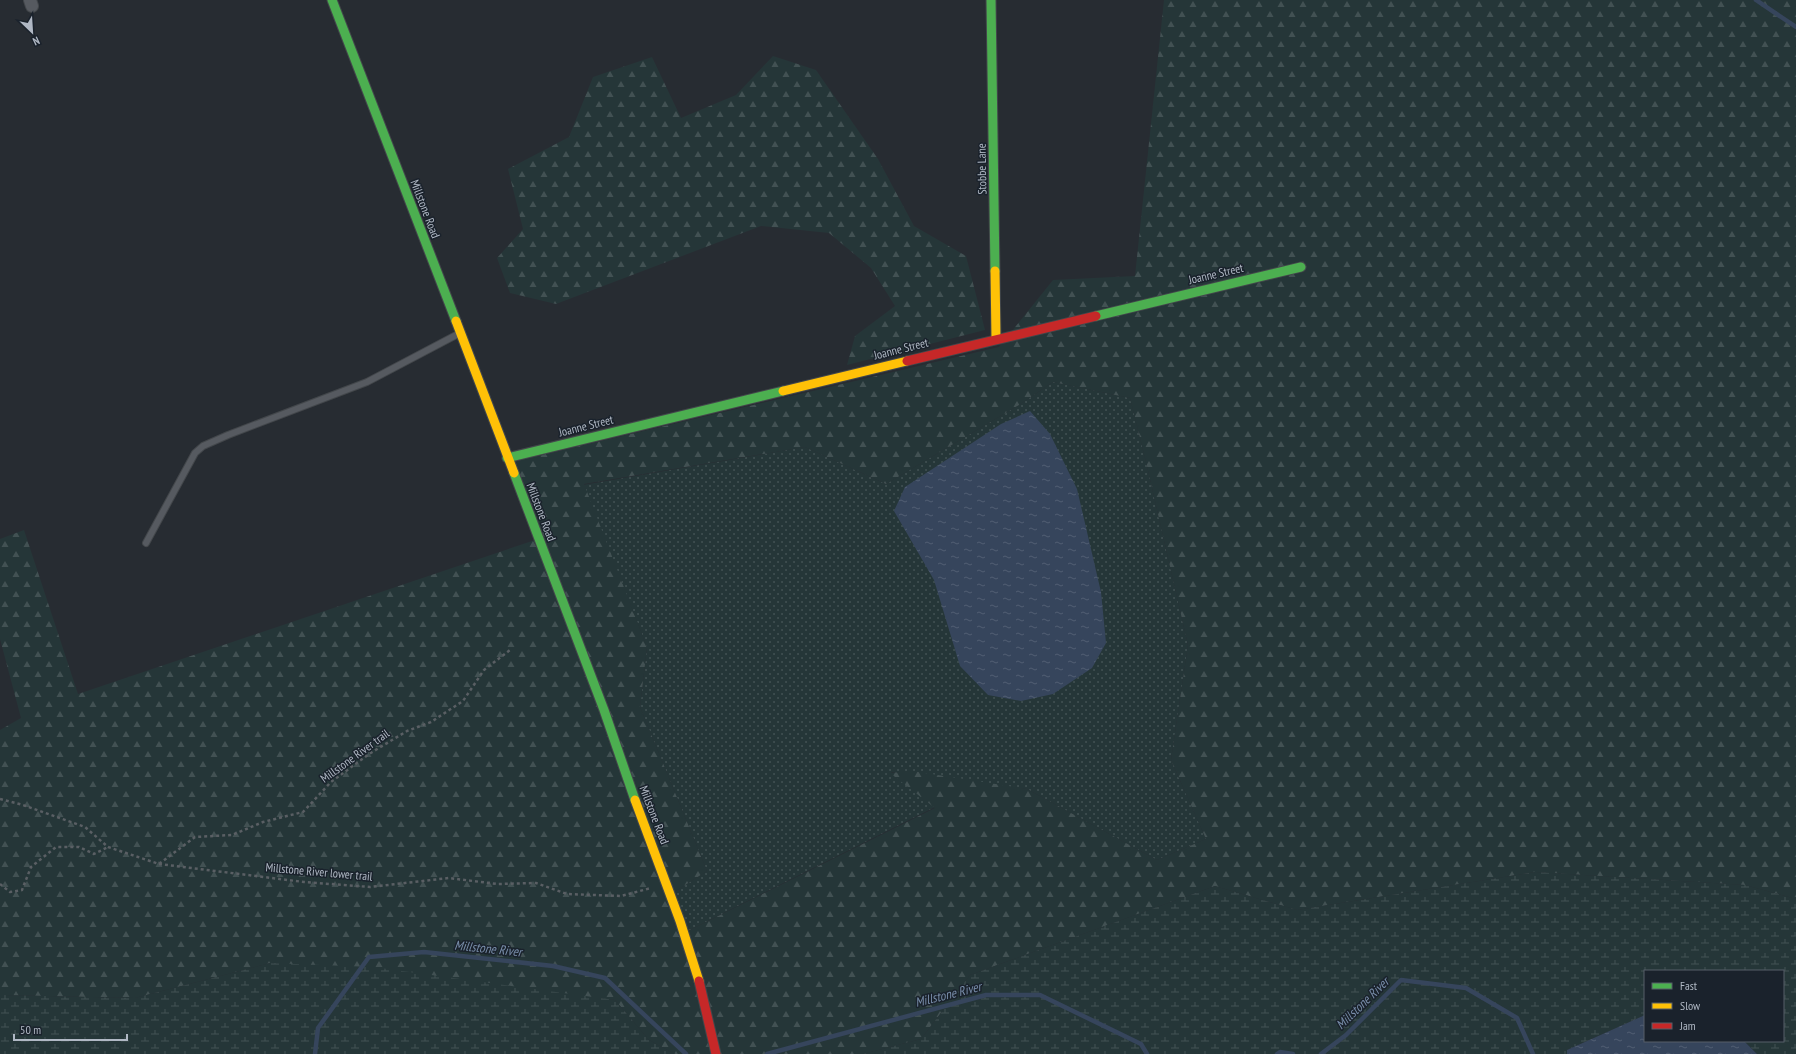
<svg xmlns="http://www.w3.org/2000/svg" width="1796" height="1054" font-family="'PT Sans Narrow',sans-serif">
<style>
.grass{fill:url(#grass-dots)}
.forest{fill:url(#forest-firs);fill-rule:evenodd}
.wetland{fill:url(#wetland-marsh)}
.water{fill:url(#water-ripples)}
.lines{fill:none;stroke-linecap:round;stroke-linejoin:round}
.stream{stroke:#36455c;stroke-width:4.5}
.lane-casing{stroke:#43474b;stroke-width:8}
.street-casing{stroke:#43474b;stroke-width:14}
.fast-casing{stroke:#43474b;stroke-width:11}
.slow-casing{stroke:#43474b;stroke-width:11}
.jam-casing{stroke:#43474b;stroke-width:11}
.path{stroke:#5a5f64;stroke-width:2.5;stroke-dasharray:3 3;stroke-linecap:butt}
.lane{stroke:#565a60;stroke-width:6}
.street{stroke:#565a60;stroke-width:12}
.fast{stroke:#4caf50;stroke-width:9}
.slow{stroke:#ffc107;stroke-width:9}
.jam{stroke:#c62828;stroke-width:9}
.labels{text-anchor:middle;stroke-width:3;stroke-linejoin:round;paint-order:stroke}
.street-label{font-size:12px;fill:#b0b8c4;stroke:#1a222c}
.water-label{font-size:13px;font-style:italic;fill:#798eaa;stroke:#1a222c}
</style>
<defs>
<pattern id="grass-dots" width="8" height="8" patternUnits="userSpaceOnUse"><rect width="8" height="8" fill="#253638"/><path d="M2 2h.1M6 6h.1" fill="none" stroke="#425153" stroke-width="1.8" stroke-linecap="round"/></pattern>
<pattern id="forest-firs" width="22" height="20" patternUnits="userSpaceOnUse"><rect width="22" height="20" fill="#253638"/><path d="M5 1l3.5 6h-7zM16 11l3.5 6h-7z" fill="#425153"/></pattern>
<pattern id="wetland-marsh" width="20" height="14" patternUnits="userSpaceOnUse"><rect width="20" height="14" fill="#253638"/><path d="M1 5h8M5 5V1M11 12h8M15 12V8" fill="none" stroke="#425153"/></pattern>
<pattern id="water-ripples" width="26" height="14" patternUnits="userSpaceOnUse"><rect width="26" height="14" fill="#36455c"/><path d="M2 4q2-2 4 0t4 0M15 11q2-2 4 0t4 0" fill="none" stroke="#515e72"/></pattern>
</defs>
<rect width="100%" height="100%" fill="#272c32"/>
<!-- grass -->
<polygon class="grass" points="1053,382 1130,398 1147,466 1188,645 1171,760 1206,839 1157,860 1027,789 891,772 935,807 684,933 671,894 707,871 640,707 647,647 583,485 805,447 886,484 1019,405"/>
<!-- forest -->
<g class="forest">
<path d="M1164 0H1796V899L1745 885 1535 872 1297 910 1215 886 970 975 921 1039 863 1054H675L649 1040 615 1000 270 963 135 998 0 995V730L21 718 0 639V539L24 530 78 694 538 539 508 463 999 347 1053 280 1135 276ZM1053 382 1130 398 1147 466 1188 645 1171 760 1206 839 1157 860 1027 789 912 771 890 773 935 808 684 933 671 894 707 871 640 707 647 647 584 484 805 447 886 484 1019 405Z"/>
<polygon points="773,56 816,70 878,159 914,226 966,256 985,330 847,365 855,336 895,306 871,268 829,233 761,226 556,304 510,293 497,258 523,229 508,169 569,137 593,77 652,57 681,118 736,95"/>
</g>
<!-- wetland -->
<g class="wetland">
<polygon points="1535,872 1745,885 1796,899 1796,1054 1757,1054 1744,1041 1783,1041 1783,971 1645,971 1645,1015 1567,1050 1567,1054 863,1054 921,1039 970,975 1215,886 1297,910"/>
<polygon points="270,963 373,967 615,1000 649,1040 675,1054 0,1054 0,995 135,998"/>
</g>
<!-- water -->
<g class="water">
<polygon points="1030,411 1050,434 1077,489 1101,592 1106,643 1092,668 1053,694 1021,701 988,695 960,666 934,580 894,511 905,487 1001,424"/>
<polygon points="1645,1015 1645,1041 1744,1041 1757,1054 1567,1054 1567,1050"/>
</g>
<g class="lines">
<!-- stream -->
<g class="stream">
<polyline points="1756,0 1796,27"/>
<polyline points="315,1054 318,1028 369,957 424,952 553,966 605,978 686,1054"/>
<polyline points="767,1054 986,995 1040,995 1141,1044 1147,1054"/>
<polyline points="1277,1054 1280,1052 1293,1054"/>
<polyline points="1321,1054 1346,1035 1401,980 1466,988 1517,1018 1533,1054"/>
</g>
<defs>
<polyline id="lane" points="146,543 195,453 203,446 228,435 367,382 460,333"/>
<polyline id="street" points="30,0 32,6"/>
<g id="fast">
<polyline points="332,0 456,321"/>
<polyline points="991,0 995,271"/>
<polyline points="1096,316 1301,267"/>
<polyline points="507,458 783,391"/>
<polyline points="514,473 604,710 635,800"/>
</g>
<g id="slow">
<polyline points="995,271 996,338"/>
<polyline points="456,321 514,473"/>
<polyline points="783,391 907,361"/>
<polyline points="635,800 680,921 699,981"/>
</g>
<g id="jam">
<polyline points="907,361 1096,316"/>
<polyline points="699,981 716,1054"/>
</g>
</defs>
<!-- lane casing -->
<use href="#lane" class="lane-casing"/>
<!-- street casing -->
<use href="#street" class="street-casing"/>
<!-- fast casing -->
<use href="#fast" class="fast-casing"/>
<!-- slow casing -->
<use href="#slow" class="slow-casing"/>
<!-- jam casing -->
<use href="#jam" class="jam-casing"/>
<!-- path -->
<g class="path">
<polyline points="0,799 23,805 85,827 108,847 159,864 195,837 232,835 263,822 303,812 331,782 369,754 407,731 431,722 463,701 484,670 510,650"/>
<polyline points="159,864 304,882 370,887 449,878 497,884 536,883 567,894 621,896 651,888"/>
<polyline points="0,884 10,892 22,890 31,867 56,847 79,847 94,854 108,847"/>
</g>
<!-- lane -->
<use href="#lane" class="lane"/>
<!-- street -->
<use href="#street" class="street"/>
<!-- fast -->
<use href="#fast" class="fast"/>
<!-- slow -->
<use href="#slow" class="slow"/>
<!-- jam -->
<use href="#jam" class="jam"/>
</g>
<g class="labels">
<!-- street labels -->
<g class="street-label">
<text transform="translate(982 169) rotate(-91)" y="4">Stobbe Lane</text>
<text transform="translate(425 209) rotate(69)" y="4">Millstone Road</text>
<text transform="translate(1216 274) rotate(-13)" y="4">Joanne Street</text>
<text transform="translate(901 349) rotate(-14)" y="4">Joanne Street</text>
<text transform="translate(586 426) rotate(-14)" y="4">Joanne Street</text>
<text transform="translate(541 512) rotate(69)" y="4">Millstone Road</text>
<text transform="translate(355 756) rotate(-36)" y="4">Millstone River trail</text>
<text transform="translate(654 815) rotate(69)" y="4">Millstone Road</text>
<text transform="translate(319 872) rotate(5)" y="4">Millstone River lower trail</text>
</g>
<!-- water labels -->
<g class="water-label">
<text transform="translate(488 948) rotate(6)" y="5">Millstone River</text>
<text transform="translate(948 994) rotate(-14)" y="5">Millstone River</text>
<text transform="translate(1362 1003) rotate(-44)" y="5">Millstone River</text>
</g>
</g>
<!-- legend -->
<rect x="1644" y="970" width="140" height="72" fill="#1a222c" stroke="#565e69"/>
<rect x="1652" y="983" width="20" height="6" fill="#4caf50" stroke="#565e69"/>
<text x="1680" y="990" font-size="12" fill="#b0b8c4">Fast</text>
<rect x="1652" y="1003" width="20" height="6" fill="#ffc107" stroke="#565e69"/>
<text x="1680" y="1010" font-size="12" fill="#b0b8c4">Slow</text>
<rect x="1652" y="1023" width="20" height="6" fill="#c62828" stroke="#565e69"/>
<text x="1680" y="1030" font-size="12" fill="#b0b8c4">Jam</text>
<!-- north arrow -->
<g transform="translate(32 32) rotate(155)" stroke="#1a222c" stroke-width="3" paint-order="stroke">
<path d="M0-3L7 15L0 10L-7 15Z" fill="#b0b8c4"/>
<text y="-6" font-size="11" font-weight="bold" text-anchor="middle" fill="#b0b8c4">N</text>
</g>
<!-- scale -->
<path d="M14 1034v6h113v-6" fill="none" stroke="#b0b8c4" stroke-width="2"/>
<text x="20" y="1034" font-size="12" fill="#b0b8c4" stroke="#1a222c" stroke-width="3" paint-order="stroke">50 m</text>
</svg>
